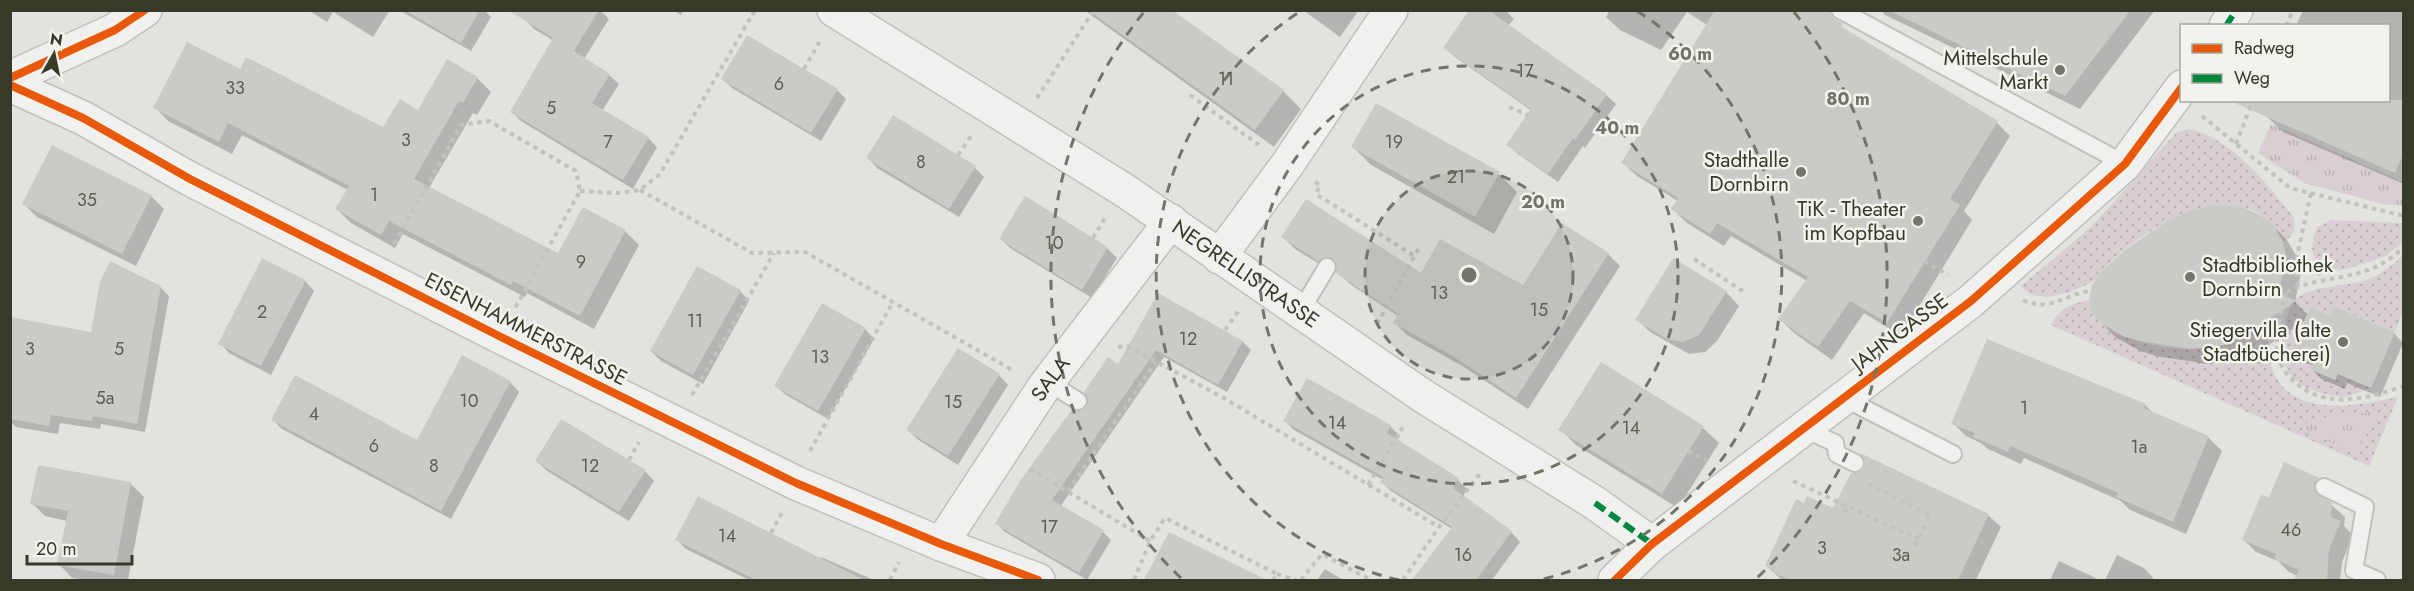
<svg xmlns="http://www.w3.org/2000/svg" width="2414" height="591" font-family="Jost,sans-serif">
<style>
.grass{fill:url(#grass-dots)}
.park{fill:url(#park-tufts)}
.shadow{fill:#0003}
.building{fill:#cacbc7}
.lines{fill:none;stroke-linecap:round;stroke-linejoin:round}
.service-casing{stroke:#c0c1bd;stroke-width:20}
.minor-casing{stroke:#c0c1bd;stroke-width:36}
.tertiary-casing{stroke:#c0c1bd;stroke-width:36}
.path{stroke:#c2c2be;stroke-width:4;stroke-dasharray:4.5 4.5;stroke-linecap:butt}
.service{stroke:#f0f1ee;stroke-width:16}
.minor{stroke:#f0f1ee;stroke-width:33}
.tertiary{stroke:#f0f1ee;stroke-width:33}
.quiet{stroke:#00873e;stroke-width:6;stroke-dasharray:12 6;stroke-linecap:butt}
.cycleway-casing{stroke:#f2f3ec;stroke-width:11}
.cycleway{stroke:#e8590c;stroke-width:8}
.ring{fill:none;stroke:#727569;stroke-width:3;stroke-dasharray:10 8}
.poi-dot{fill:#727569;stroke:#f2f3ec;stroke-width:2}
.labels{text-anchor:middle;stroke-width:5;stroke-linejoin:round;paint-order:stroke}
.number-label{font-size:18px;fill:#5c5f51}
.poi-label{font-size:21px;fill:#363a29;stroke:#f2f3ec;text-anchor:end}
.street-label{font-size:21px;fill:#363a29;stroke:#f2f3ec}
.centre{fill:#727569;stroke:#f2f3ec;stroke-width:3}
.ring-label{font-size:18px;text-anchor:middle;font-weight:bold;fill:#727569;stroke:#f2f3ec;stroke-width:5;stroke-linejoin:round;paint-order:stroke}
</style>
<defs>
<pattern id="grass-dots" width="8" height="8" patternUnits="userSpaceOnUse" patternTransform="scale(1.5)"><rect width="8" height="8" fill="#d7cfd3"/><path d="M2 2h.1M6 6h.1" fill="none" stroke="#b9b2b5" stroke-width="1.8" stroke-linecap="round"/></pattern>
<pattern id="park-tufts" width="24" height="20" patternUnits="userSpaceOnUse" patternTransform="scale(1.5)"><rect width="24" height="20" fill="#d7cfd3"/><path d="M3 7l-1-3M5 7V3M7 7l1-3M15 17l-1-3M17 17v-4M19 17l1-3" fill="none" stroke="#b9b2b5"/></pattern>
</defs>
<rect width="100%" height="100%" fill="#e2e3df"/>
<!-- grass -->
<g class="grass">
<path d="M2189 129C2235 140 2264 182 2293 216 2296 229 2294 235 2283 242 2251 174 2168 215 2125 249 2117 256 2109 264 2102 271 2099 275 2097 279 2093 281 2075 292 2035 307 2021 286L2091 227 2177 132Z"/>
<path d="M2331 220 2403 223V242L2386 256 2344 270 2321 268C2309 253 2311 245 2317 227Z"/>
<path d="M2403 255V311L2395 332 2333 306 2329 315 2310 307 2291 351 2314 361 2311 370 2335 380 2338 374 2371 388C2362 391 2353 395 2344 397 2339 397 2332 395 2326 394 2291 388 2275 362 2284 328 2286 318 2289 307 2296 299 2307 286 2351 286 2370 279 2382 274 2394 264 2403 255Z"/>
<path d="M2089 300C2090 308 2092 315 2098 321 2116 339 2164 349 2189 349 2201 348 2233 341 2244 336 2258 328 2267 317 2275 303 2272 317 2267 334 2268 349 2275 421 2348 408 2398 397L2369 466 2051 325C2058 309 2071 304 2089 300Z"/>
</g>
<!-- park -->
<g class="park">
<polygon points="2271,124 2403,182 2403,205 2387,205 2304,183 2258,153"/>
<polygon points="2378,411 2357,454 2303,430 2309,419"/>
</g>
<!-- shadow -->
<g class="shadow">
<polygon points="308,10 390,10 373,37 333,12 327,22"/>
<polygon points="399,10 484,10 491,17 471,51"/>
<polygon points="530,10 600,10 609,19 584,59 609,75 619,84 602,111 648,138 657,147 633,189 521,121 512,112 554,41 534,29 525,19"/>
<polygon points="673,10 683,10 681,15"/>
<polygon points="1084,10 1170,10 1283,91 1301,109 1274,147"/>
<polygon points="1303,10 1359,10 1340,37"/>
<polygon points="1471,10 1505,10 1514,19 1508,26 1606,95 1616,104 1585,148 1583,146 1558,182 1518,154 1508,145 1532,111 1455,57 1445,48"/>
<polygon points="1610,10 1816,10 1815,13 1997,123 2010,136 1964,211 1972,220 1901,336 1864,313 1832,360 1794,333 1780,319 1807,281 1731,236 1724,246 1687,223 1673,209 1678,201 1637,176 1623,163 1707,25 1687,12 1661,50 1620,30 1606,17"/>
<polygon points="1881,10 2155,10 2080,109 1885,15"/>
<polygon points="2303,10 2404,10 2404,184 2283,132 2267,117 2388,100 2388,26 2296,26"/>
<polygon points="240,71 384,129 419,112 477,78 491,92 477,115 473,113 429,188 558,255 583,209 626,232 639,245 594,329 527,293 525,297 403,234 395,248 351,223 337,209 348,190 242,135 232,154 168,121 155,107"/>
<polygon points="723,79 837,90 846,99 821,141 732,88"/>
<polygon points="1377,105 1499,174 1517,192 1494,234 1371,165 1353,147"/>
<polygon points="868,158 975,168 984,177 959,217 877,168"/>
<polygon points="151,196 164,209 136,266 37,217 24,204"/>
<polygon points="1026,199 1107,248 1117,258 1092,298 1010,248 1001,239"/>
<polygon points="2271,224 2287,240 2298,259 2301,272 2295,302 2308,315 2329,317 2394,333 2403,343 2380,397 2347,383 2345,389 2321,379 2312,369 2314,366 2302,361 2293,351 2306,320 2258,352 2239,360 2207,364 2156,356 2140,351 2115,337 2099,320"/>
<polygon points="1563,226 1608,254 1620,266 1528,409 1464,367 1407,335 1395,323 1398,316 1350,284 1338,272 1339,269 1332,272 1295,249 1283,237 1421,276 1523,287"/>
<polygon points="1673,260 1726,292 1739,306 1717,341 1705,352 1689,354 1650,332 1637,319"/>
<polygon points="305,281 314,291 271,375 229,353 220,343"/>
<polygon points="160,287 169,296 145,432 101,424 100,429 60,423 58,434 16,427 10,421 10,402 93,333"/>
<polygon points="740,291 749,301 703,384 661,361 651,351"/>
<polygon points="1159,295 1243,342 1251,350 1227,392 1164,357 1060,507 1103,532 1111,540 1087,580 1005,532 997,524 1078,413 1088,408 1119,366"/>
<polygon points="865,329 874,339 828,419 786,395 776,386"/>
<polygon points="1601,364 1703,428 1719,443 1678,508 1576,445 1560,429"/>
<polygon points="999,375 1008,385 958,465 917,439 908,430"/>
<polygon points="510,382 519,392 451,519 282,429 273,420 417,442"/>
<polygon points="2145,405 2154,414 2209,438 2222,451 2186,534 2130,510 2121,501 2024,458 2021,464 1988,449 1981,443 1966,436 1953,423"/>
<polygon points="1285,421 1390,426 1400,436 1397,441 1458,480 1467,489 1463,497 1511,532 1520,542 1492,580 1417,580 1416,579 1452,529 1391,491 1382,482 1383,480 1294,430"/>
<polygon points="537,461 645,471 654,481 629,521 547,471"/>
<polygon points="2319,479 2331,492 2327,496 2327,501 2345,517 2344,526 2353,535 2342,562 2340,580 2296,580 2298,576 2289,572 2278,561 2256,552 2243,539 2270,499"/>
<polygon points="130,483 144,497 128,580 88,580 72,578 59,564 67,521 45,516 32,503"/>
<polygon points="1804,505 1834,510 1988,515 2001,527 1976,580 1782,580 1767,566"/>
<polygon points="677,540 820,560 821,557 874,580 749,580 686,549"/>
<polygon points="2117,555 2144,568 2153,578 2152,580 2105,580"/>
<polygon points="2059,561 2100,580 2050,580"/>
<polygon points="1325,569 1343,580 1317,580"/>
<polygon points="1149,574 1257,577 1260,580 1156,580"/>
</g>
<!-- building -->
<g class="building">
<polygon points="404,10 480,10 461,43"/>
<polygon points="508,10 599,10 574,51 563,44 610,74 592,103 649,137 623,180 510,112 553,38"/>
<polygon points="1088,10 1172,10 1284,90 1255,130"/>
<polygon points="1469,10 1488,10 1607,94 1575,140 1573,138 1548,174 1506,145 1531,109 1443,48"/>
<polygon points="1715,10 1830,10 1831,16 1843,24 1842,27 1998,121 1950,199 1960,205 1887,323 1850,301 1818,347 1778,319 1808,277 1717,223 1710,234 1671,209 1678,198 1621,163"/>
<polygon points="1888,10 2131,10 2065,96"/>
<polygon points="747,35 838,89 811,133 721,79"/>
<polygon points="187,42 240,69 246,57 383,127 400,99 418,110 447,59 478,77 463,103 459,101 414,179 558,253 583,207 626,230 580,316 513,281 511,285 389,221 381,235 335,209 349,186 228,123 219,142 153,108"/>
<polygon points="2228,100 2403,100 2403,155 2395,173"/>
<polygon points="1376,103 1500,172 1475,217 1351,147"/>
<polygon points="893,115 976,166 949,209 866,158"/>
<polygon points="52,145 152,195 122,254 22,204"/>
<polygon points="1025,196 1108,247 1082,290 999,239"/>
<polygon points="1306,199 1421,273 1440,239 1523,285 1562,223 1609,253 1516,398 1451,355 1393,323 1398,314 1336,273 1337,267 1333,258 1327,257 1318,261 1281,237"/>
<polygon points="2219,205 2241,206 2260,215 2272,223 2283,242 2286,255 2279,293 2296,301 2242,337 2223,345 2203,348 2190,349 2140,341 2123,336 2098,321 2091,312 2089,300 2092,285 2100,273 2126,249 2166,222 2191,210"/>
<polygon points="262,258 306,280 261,366 218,344"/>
<polygon points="1673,258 1727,291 1699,335 1683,342 1667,339 1635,320"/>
<polygon points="110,261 161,286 137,424 93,416 92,421 51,415 49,426 10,419 10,317 91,332 100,282"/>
<polygon points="697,266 741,290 693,375 650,351"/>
<polygon points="1158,293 1243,341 1218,385 1156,350 1052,500 1104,530 1079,573 995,524 1020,481 1072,409 1078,411 1086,407 1088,401 1084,392 1108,357 1118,364"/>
<polygon points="822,303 866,328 818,411 774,386"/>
<polygon points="2333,306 2395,332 2371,388 2338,374 2335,380 2310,369 2314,361 2291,352 2310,307 2329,315"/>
<polygon points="1987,339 2146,404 2144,408 2209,436 2173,522 2116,497 2118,493 2078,475 2010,446 2008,452 1973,437 1975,433 1951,424"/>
<polygon points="958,348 1000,374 948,456 906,430"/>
<polygon points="462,355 511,381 441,511 271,420 295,375 417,440"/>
<polygon points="1601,362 1704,426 1662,494 1558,430"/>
<polygon points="1307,378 1391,425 1387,433 1459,478 1453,488 1512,531 1476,580 1412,580 1452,527 1380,482 1383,477 1283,421"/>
<polygon points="561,419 646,470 619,512 535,461"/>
<polygon points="1860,453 1989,514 1958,580 1790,580 1772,572 1773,570 1765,566 1796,499 1804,503 1807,496 1833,508 1851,473 1860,472 1865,467 1865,462"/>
<polygon points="2284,462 2320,478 2314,483 2315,492 2332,503 2331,517 2341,521 2329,549 2327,580 2294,580 2299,570 2274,559 2276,554 2242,540 2261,495 2269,497"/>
<polygon points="38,465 131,482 114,575 57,565 68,511 30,504"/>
<polygon points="698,496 771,533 864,580 756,580 675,540"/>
<polygon points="1169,532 1267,580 1144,580"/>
</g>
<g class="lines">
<defs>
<g id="service">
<polyline points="1840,10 2125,164"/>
<polyline points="1300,312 1327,267"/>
<polyline points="1048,382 1078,401"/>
<polyline points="1844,398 1953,454"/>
<polyline points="1804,429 1835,443 1837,454 1855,463"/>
<polyline points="2324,487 2365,507 2354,570 2377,580"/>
</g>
<g id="minor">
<path id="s1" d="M834 10 1124 190 1423 396 1595 503 1652 544"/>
<polyline points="2226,26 2236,10"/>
<polyline points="10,85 83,118 190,179 501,337 796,483 941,544 1038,580"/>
<polyline points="1219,257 1287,165 1391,10"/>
<path id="s2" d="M941 544 1044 387 1171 221"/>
<polyline points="1615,580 1652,544 1971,301 2125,164 2182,87"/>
</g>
<polyline id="tertiary" points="10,78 115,30 145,10"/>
</defs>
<!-- service casing -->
<use href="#service" class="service-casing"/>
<!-- minor casing -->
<use href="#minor" class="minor-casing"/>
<!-- tertiary casing -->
<use href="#tertiary" class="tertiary-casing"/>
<!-- path -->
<g class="path">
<polyline points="2286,26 2293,10"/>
<polyline points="804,69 820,41"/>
<polyline points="1190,95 1259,145"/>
<polyline points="1037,98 1092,13"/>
<polyline points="1509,107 1528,115"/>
<polyline points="2202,116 2290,188 2404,216"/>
<polyline points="2236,144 2253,100"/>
<polyline points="958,155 971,136"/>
<polyline points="1315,182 1320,185 1316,194 1413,255"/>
<polyline points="640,190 752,253 805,252 1014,371"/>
<polyline points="580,191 617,193 640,190 660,174 755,10"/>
<polyline points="1093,238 1105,218"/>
<polyline points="394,244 461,125 489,121 576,171 580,191 515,308"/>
<polyline points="2296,257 2313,265 2324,281"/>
<polyline points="1694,259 1744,292"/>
<polyline points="1924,261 1948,275"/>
<polyline points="2298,286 2295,265 2311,193"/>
<path d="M2286 293C2281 312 2275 335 2277 353 2279 365 2288 377 2297 384 2329 410 2368 398 2404 386"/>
<path d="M2278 294C2287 293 2292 289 2300 286 2340 274 2371 279 2404 247"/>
<path d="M2023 300C2051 313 2064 294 2090 291"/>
<polyline points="1377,324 1420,246"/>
<polyline points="1225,330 1239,310"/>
<polyline points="1118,347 1127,346 1222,397 1439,527"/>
<polyline points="692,395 774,253"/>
<polyline points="810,451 893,302"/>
<polyline points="1688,451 1706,460"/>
<polyline points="629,460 639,442"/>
<polyline points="1030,469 1150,541"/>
<polyline points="1793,481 1918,539"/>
<polyline points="1868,484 1930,515 1915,546"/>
<polyline points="1368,485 1404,425"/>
<polyline points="1068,491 1156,362"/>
<polyline points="1844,513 1848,506"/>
<polyline points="771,533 782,513"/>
<polyline points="1277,574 1296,580"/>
<polyline points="890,580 899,562"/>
<polyline points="1134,580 1150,541 1165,518 1277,574 1273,580"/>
<polyline points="1301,580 1322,554 1371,580"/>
<polyline points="1403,580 1439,527 1482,471"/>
</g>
<!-- service -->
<use href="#service" class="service"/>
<!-- minor -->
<use href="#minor" class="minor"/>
<!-- tertiary -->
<use href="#tertiary" class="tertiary"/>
<!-- quiet -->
<g class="quiet">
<polyline points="2226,26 2236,10"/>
<polyline points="1595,503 1652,544"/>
</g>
<defs>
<g id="cycleway">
<polyline points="10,78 115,30 145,10"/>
<polyline points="10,85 83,118 190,179 501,337 796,483 941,544 1038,580"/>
<polyline points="1615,580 1652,544 1971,301 2125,164 2182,87"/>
</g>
</defs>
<!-- cycleway casing -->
<use href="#cycleway" class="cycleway-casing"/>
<!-- cycleway -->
<use href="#cycleway" class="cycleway"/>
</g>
<!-- distance rings -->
<circle cx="1469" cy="275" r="104" fill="#727569" fill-opacity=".12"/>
<g class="ring">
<circle cx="1469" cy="275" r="104"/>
<circle cx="1469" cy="275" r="209"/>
<path d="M1399 580A313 313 0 0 1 1301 11M1637 11A313 313 0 0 1 1539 580"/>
<path d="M1181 578A418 418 0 0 1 1144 12M1794 12A418 418 0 0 1 1757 578"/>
</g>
<!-- markers -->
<g class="poi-dot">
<circle cx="2060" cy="70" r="6"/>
<circle cx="1801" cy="172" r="6"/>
<circle cx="1918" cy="221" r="6"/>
<circle cx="2190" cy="277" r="6"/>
<circle cx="2343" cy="342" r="6"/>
</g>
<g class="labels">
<!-- number labels -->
<g class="number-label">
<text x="1525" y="77">17</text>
<text x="1226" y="85">11</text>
<text x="779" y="90">6</text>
<text x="235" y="94">33</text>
<text x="551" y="114">5</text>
<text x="406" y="146">3</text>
<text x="608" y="148">7</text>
<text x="1394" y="148">19</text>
<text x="921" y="168">8</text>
<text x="1456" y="183">21</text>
<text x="374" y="201">1</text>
<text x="87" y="206">35</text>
<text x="1054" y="249">10</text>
<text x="581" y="268">9</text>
<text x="1439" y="299">13</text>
<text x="1539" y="316">15</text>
<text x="262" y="318">2</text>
<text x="695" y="327">11</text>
<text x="1188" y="345">12</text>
<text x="30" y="355">3</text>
<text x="119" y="355">5</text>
<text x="820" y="363">13</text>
<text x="105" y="404">5a</text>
<text x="469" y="407">10</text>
<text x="953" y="408">15</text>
<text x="2024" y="414">1</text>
<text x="314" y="420">4</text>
<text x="1337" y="429">14</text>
<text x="1631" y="434">14</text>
<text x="374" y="452">6</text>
<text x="2139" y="453">1a</text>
<text x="434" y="472">8</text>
<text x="590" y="472">12</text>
<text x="1049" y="533">17</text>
<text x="2291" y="536">46</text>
<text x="727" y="542">14</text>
<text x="1822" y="554">3</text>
<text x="1463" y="561">16</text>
<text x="1901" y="561">3a</text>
</g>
<!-- poi labels -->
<g class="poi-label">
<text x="2048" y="65">Mittelschule<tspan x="2048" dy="24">Markt</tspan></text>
<text x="1789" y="167">Stadthalle<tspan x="1789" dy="24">Dornbirn</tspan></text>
<text x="1906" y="216">TiK - Theater<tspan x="1906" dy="24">im Kopfbau</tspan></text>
<text x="2202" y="272" text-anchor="start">Stadtbibliothek<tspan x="2202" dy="24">Dornbirn</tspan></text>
<text x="2331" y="337">Stiegervilla (alte<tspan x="2331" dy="24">Stadtbücherei)</tspan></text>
</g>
<!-- street labels -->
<g class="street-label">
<text dy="7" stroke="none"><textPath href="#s1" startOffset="489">NEGRELLISTRASSE</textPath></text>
<text transform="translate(526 329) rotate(27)" y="7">EISENHAMMERSTRASSE</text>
<text transform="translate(1900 332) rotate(-37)" y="7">JAHNGASSE</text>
<text dy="7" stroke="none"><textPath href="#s2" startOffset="198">SALA</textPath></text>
</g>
</g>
<circle cx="1469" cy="275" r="9" class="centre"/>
<g class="ring-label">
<text x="1690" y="60">60 m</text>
<text x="1848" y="105">80 m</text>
<text x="1617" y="134">40 m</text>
<text x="1543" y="208">20 m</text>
</g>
<!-- border -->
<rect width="2414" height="591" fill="none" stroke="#363a29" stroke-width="24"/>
<!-- legend -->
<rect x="2180" y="24" width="210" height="78" fill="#f2f3ec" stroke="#a7a99e" stroke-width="1.5"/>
<rect x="2192" y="44" width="30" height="9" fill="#e8590c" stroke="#a7a99e" stroke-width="1.5"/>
<text x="2234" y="54" font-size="18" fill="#363a29">Radweg</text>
<rect x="2192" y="74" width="30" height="9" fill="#00873e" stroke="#a7a99e" stroke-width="1.5"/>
<text x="2234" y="84" font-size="18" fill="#363a29">Weg</text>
<!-- north arrow -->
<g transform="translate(54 54) rotate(9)" stroke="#f2f3ec" stroke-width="4.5" paint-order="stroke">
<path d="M0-4.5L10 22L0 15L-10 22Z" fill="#363a29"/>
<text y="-9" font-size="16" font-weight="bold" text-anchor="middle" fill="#363a29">N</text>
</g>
<!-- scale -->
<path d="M27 555v9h105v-9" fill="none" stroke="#363a29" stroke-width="3"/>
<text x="36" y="555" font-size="18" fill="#363a29" stroke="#f2f3ec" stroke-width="4.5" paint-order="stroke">20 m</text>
</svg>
